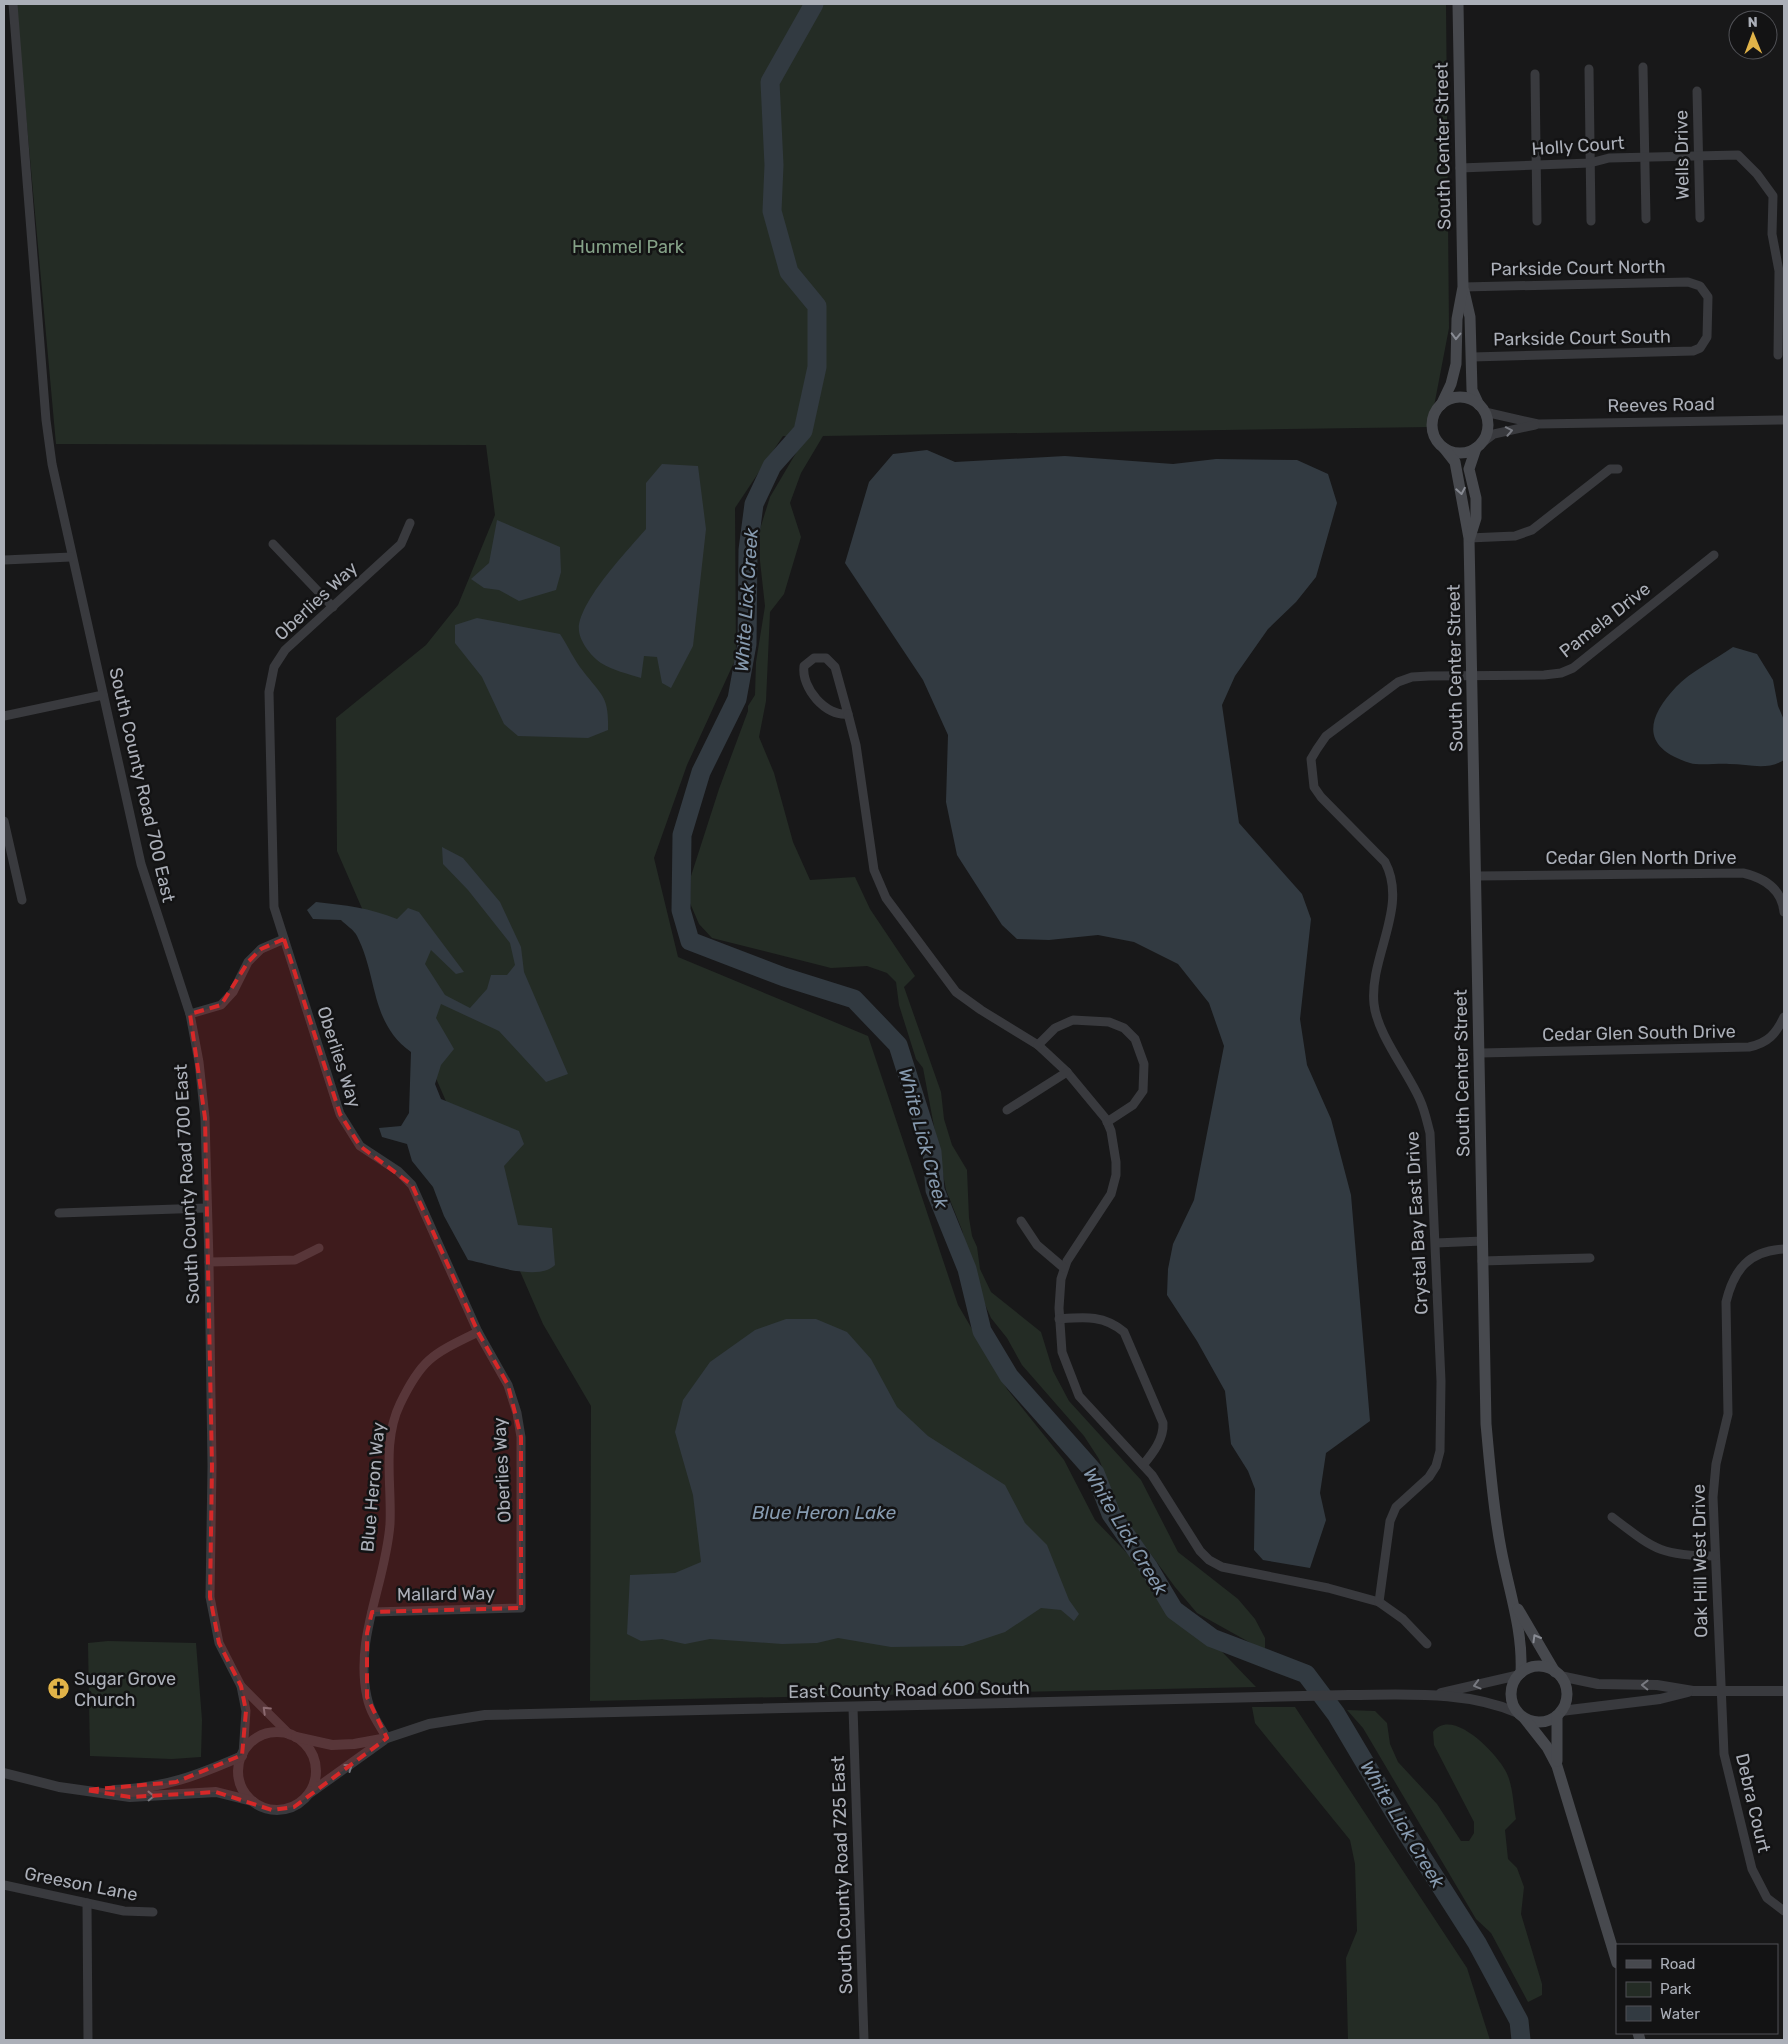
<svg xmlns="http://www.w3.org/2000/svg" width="1788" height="2044" font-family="Rubik,sans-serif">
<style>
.green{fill:#242c25}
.water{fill:#323a41}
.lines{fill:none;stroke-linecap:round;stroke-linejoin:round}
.river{stroke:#323a41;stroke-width:19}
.minor{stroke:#393a3e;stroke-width:9}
.tertiary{stroke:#393a3e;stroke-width:10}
.secondary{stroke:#47494e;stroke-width:11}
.oneway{stroke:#888b93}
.oneway2{stroke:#787a81}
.marked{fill:#d62828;fill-opacity:0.2;stroke:#d62828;stroke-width:4;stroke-dasharray:10 6;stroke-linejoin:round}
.labels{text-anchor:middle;stroke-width:5;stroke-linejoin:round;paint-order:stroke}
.street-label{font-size:18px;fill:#abafb8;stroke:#131314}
.park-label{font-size:18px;fill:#84a187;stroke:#131314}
.poi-label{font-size:18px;fill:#abafb8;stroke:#131314;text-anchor:start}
.water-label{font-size:19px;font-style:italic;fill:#869aaf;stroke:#131314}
</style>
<rect width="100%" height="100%" fill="#181819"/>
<!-- green -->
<g class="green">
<polygon points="16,4 1446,4 1449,328 1430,427 823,436 801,473 790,503 801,537 784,594 770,612 766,701 759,737 774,773 793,842 810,880 855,877 870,909 915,976 904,987 941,1092 944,1119 952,1145 967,1170 969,1218 972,1236 977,1247 980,1269 991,1292 1041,1332 1053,1371 1069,1401 1141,1480 1178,1552 1238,1599 1255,1619 1265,1638 1265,1651 1197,1613 1175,1587 1119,1511 1099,1459 1084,1436 1022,1365 1007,1338 991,1318 975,1282 962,1230 946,1190 923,1068 916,1059 899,1005 896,982 887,973 867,966 831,968 712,938 699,924 690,903 691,876 719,789 748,711 748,706 755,695 756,662 765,606 760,561 760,529 770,497 806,436 783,436 735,508 736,658 687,765 654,858 678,957 868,1036 958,1305 1007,1389 1064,1460 1095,1520 1256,1687 590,1701 591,1406 543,1324 337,851 336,718 426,645 458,605 495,515 486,445 56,444"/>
<polygon points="108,1641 196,1643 202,1720 201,1757 172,1759 90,1756 88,1643"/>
<polygon points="1252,1707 1295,1707 1467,1968 1490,2040 1348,2040 1346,1958 1357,1931 1355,1864 1350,1840 1255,1723"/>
<path d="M1347 1710 1375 1711 1387 1723 1390 1744 1398 1762 1437 1804 1461 1841H1469L1474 1833V1822L1434 1745 1433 1732C1452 1707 1495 1752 1505 1770 1513 1783 1513 1804 1516 1819L1505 1830 1508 1859 1517 1868 1524 1887 1521 1914 1542 1984V1995L1528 2002 1491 1933 1476 1919 1363 1728Z"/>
</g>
<!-- water -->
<g class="water">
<polygon points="927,450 955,462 1065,456 1173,464 1216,459 1297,460 1328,474 1337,503 1316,577 1296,602 1268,629 1235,676 1222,705 1239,823 1302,894 1311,919 1300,1019 1307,1065 1331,1119 1351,1195 1370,1421 1326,1453 1320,1493 1326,1520 1310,1568 1263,1560 1254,1550 1255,1489 1248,1471 1231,1444 1225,1391 1197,1341 1167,1295 1168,1269 1173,1244 1194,1200 1224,1046 1209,1003 1178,964 1134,942 1098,935 1049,940 1017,939 1002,925 957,855 946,802 948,735 923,680 845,563 869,482 893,454"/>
<path d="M662 464 698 466 706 529 693 646 671 688 662 683 657 657 644 656 641 678C628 674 612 670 601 663 592 657 580 642 579 631 576 604 629 549 646 529V483Z"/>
<polygon points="497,520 560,547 561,572 556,590 519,601 499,590 484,588 471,579 489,563"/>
<path d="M477 618 560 634C568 646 574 660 583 671 602 696 609 696 608 730L588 738 518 736 504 724 482 677 455 643V625Z"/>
<path d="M1733 647 1757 654 1773 680 1778 706 1784 720V760C1766 771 1749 764 1729 764 1719 763 1699 766 1690 763 1642 748 1645 720 1676 687 1690 672 1716 659 1733 647Z"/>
<path d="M442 847 463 858 500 902 521 947 524 972 568 1074 546 1082 499 1031 441 1004 436 1018 454 1049 441 1065 435 1084 441 1099 519 1131 524 1144 504 1166 518 1225 552 1228 555 1265C538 1282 490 1264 468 1260L444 1216 433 1187 412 1161 407 1144 382 1137 379 1128 401 1126 409 1113 411 1052C370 1023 378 977 357 936 354 930 346 925 341 920L313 919 307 910 316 902C345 905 370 908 397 919L408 908 419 912 464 972 456 974 431 950 425 964 445 995 470 1008 487 989 491 975H507L515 965 510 943 468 890 443 864Z"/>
<polygon points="786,1319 816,1319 847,1332 871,1359 897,1407 928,1436 1005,1485 1025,1523 1047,1545 1069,1600 1079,1614 1074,1621 1061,1610 1041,1608 1005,1632 963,1646 891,1647 838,1638 817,1643 782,1644 710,1639 685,1644 662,1639 641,1641 627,1634 630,1575 675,1573 701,1562 693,1495 675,1432 683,1400 710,1362 755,1330"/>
</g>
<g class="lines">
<!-- river -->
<polyline class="river" points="814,4 770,82 774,165 772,211 789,272 817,306 817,367 803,431 772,466 754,504 748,550 747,644 737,699 701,772 682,835 681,910 690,941 784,977 854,999 898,1045 932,1152 935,1190 967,1269 982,1331 1009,1376 1095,1473 1111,1514 1149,1568 1174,1610 1212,1638 1306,1674 1336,1714 1406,1832 1477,1943 1519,2021 1521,2040"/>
<!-- minor -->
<g class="minor">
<polyline points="13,4 46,420 52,464 141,864 190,1014 199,1062 205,1118 209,1262 212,1466 210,1597 219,1643 241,1686 246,1711 243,1754"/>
<polyline points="1643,67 1646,219"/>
<polyline points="1589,69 1591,221"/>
<polyline points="1535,74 1537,221"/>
<polyline points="1697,91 1700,218"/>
<polyline points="1460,168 1590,163 1609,158 1738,155 1757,174 1773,196 1772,234 1779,271 1778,355"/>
<polyline points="1463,287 1688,282 1700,286 1708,297 1707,337 1700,348 1693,351 1472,357"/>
<polyline points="1485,412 1538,424 1784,420"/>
<polyline points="1482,443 1494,434 1535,425"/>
<polyline points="1469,538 1515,536 1532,530 1610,469 1618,469"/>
<polyline points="273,544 333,607"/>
<polyline points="4,560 71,557"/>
<path d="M814 658H826L835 667 848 714C826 717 801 688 804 666Z"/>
<polyline points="848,714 856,745 874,870 886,898 956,992 981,1010 1038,1045 1067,1072 1106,1119 1111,1131 1116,1162 1116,1175 1111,1194 1067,1261 1061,1279 1059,1308 1062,1352 1079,1396 1152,1475 1200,1551 1209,1560 1222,1567 1328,1588 1379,1602 1403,1619 1427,1644"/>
<polyline points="4,716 103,695"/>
<polyline points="4,821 22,900"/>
<path d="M1477 876 1743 873C1764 878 1782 889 1784 912"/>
<polyline points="190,1014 221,1005 233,992 248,962 261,949 284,939"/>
<polyline points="1038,1045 1055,1028 1073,1020 1109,1022 1124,1028 1135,1039 1144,1064 1143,1091 1133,1105 1107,1122"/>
<path d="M1480 1053 1749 1047C1768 1043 1776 1034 1784 1017"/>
<polyline points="1007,1110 1067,1072"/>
<polyline points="59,1213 206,1208"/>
<polyline points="1021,1221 1037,1245 1064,1268"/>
<polyline points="1436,1243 1482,1241"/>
<path d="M1784 1249C1749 1251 1734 1269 1726 1302L1728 1414 1716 1464 1713 1497 1724 1754 1752 1869 1767 1898 1784 1911"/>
<polyline points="1482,1261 1590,1258"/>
<polyline points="209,1262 295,1260 319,1248"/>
<path d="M1059 1319C1085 1317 1104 1315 1124 1332L1163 1423C1164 1439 1153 1453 1143 1465"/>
<path d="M1612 1517C1654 1549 1660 1556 1715 1556"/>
<path d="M1379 1602 1390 1521 1396 1507 1429 1477 1436 1466 1440 1451 1441 1381 1430 1133C1427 1122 1425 1111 1420 1100 1408 1072 1377 1034 1374 1004 1369 957 1409 907 1385 862L1321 797 1314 787 1311 759 1317 749 1326 736 1398 682 1412 677 1429 676 1544 675 1561 673 1573 668 1714 555"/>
<polyline points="372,1612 521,1608 521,1437 517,1413 508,1385 478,1332 412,1185 398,1171 360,1146 340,1114 274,907 269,692 274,667 285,650 401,544 410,523"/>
<polyline points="241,1686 290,1735"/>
<polyline points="853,1708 864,2040"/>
<path d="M387 1738C379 1725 370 1712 367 1697 354 1638 386 1582 390 1524 392 1485 382 1441 400 1404 422 1358 433 1354 478 1332"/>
<polyline points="4,1885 124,1911 153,1912"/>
<polyline points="87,1903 88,2040"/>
</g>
<!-- tertiary -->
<g class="tertiary">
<polyline points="1560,1676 1598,1684 1657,1685 1693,1691 1784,1691"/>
<polyline points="1441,1693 1519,1675"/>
<polyline points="1561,1711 1660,1699 1688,1692"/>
<circle cx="277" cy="1771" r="39"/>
<path d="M296 1737 332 1745 354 1744 387 1738 429 1724 485 1715 1349 1695C1405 1695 1465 1690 1518 1713"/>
<polyline points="4,1773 59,1787 130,1797 216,1792 252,1801"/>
<path d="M114 1790C165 1788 196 1776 242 1756"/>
<polyline points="310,1793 384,1740"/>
</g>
<!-- secondary -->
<g class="secondary">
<polyline points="1464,291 1470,317 1472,390 1479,405"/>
<circle cx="1460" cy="425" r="28"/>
<polyline points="1441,405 1451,384 1456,364 1457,319 1463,287 1458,4"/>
<path d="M1444 448 1455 462 1469 538 1486 1424C1490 1466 1493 1508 1501 1549 1509 1592 1523 1629 1521 1673"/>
<polyline points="1470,537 1476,518 1476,498 1469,469 1476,448"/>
<polyline points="1518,1609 1555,1672"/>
<circle cx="1539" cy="1694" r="28"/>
<polyline points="1525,1719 1547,1747 1557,1766 1617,1963"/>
<polyline points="1557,1761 1557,1716"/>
<polyline points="1638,2033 1640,2040"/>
</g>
</g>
<!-- one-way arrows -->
<defs><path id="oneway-chevron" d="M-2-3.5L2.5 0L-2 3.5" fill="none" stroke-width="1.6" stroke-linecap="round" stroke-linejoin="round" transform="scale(1.25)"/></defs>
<g class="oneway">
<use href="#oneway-chevron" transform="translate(1456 336) rotate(91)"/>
<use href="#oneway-chevron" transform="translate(1461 491) rotate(80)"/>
<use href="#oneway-chevron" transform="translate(1536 1638) rotate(-120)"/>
</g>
<g class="oneway2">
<use href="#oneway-chevron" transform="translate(1509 431) rotate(-11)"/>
<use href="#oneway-chevron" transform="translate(1477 1685) rotate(165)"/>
<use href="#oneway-chevron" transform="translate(1645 1685) rotate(-179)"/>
<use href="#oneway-chevron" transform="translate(266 1710) rotate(-136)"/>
<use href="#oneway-chevron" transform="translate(349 1767) rotate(-36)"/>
<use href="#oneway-chevron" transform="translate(151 1796) rotate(-1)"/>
</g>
<!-- marked area -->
<path class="marked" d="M284 939 340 1114 360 1146 412 1185 478 1332 508 1385 521 1437V1608L372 1612 367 1633V1697L387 1738 294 1807 272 1810 216 1792 130 1797 86 1790 176 1782 242 1755 246 1711 241 1686 219 1643 210 1597 212 1466 205 1118 190 1014 221 1005 248 962 261 949Z"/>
<!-- icons -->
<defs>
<symbol id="church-disc" viewBox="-11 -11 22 22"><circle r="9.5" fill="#e1b348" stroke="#131314"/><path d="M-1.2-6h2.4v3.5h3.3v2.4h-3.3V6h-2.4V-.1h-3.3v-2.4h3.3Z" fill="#111"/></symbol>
</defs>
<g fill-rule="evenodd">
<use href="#church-disc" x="46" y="1676" width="25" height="25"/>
</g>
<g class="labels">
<!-- street labels -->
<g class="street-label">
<text transform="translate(1443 146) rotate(-91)" y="6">South Center Street</text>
<text transform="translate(1578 146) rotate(-4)" y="6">Holly Court</text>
<text transform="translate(1682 155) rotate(-91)" y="6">Wells Drive</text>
<text transform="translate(1578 268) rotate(-1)" y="6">Parkside Court North</text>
<text transform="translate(1582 338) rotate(-1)" y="6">Parkside Court South</text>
<text transform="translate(1661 405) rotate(-1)" y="6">Reeves Road</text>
<text transform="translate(316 601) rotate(-43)" y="6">Oberlies Way</text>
<text transform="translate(1605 620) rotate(-38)" y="6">Pamela Drive</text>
<text transform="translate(1455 668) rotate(-91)" y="6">South Center Street</text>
<text transform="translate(142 785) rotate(77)" y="6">South County Road 700 East</text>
<text x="1641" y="864">Cedar Glen North Drive</text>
<text transform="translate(1639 1033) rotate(-1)" y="6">Cedar Glen South Drive</text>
<text transform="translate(339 1057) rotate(72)" y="6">Oberlies Way</text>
<text transform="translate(1462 1073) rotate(-91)" y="6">South Center Street</text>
<text transform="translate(187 1184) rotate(-93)" y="6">South County Road 700 East</text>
<text transform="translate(1417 1223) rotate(-93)" y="6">Crystal Bay East Drive</text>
<text transform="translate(502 1470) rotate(-93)" y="6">Oberlies Way</text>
<text transform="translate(373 1487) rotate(-85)" y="6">Blue Heron Way</text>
<text transform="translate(1700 1561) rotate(-91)" y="6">Oak Hill West Drive</text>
<text transform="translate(446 1594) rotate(-1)" y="6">Mallard Way</text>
<text transform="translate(909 1690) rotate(-1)" y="6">East County Road 600 South</text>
<text transform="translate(1753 1803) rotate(77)" y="6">Debra Court</text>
<text transform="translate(842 1875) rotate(-92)" y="6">South County Road 725 East</text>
<text transform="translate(81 1884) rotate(11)" y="6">Greeson Lane</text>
</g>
<!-- park labels -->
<g class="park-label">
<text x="628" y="253">Hummel Park</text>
</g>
<!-- poi labels -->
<g class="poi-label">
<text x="74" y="1685">Sugar Grove<tspan x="74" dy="21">Church</tspan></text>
</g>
<!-- water labels -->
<g class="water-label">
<text transform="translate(746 600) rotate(-86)" y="7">White Lick Creek</text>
<text transform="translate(924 1138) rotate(75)" y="7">White Lick Creek</text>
<text x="824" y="1519">Blue Heron Lake</text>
<text transform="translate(1126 1531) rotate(59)" y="7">White Lick Creek</text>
<text transform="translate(1403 1824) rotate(59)" y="7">White Lick Creek</text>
</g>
</g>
<!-- border -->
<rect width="1788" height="2044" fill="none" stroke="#abafb8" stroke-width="10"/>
<!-- legend -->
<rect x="1616" y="1944" width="162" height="90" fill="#131314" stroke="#505156"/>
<rect x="1626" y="1960" width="25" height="8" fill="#47494e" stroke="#505156"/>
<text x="1660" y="1969" font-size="15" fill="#abafb8">Road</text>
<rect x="1626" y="1982" width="25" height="15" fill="#242c25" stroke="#505156"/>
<text x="1660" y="1994" font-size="15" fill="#abafb8">Park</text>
<rect x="1626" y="2006" width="25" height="15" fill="#323a41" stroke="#505156"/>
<text x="1660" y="2019" font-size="15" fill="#abafb8">Water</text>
<!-- north arrow -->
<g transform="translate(1753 35) rotate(359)"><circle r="24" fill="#131314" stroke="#505156"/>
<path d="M0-4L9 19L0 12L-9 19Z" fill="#e1b348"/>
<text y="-8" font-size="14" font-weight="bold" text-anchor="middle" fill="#abafb8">N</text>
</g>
</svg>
